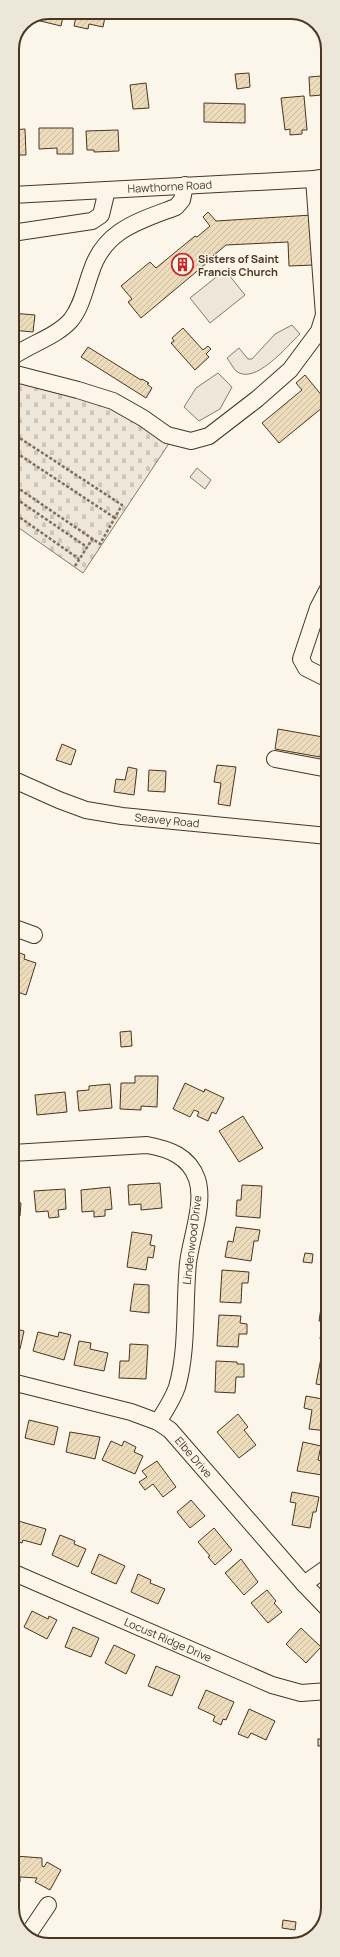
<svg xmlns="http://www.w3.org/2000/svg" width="340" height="1957" font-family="Manrope,sans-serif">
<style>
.green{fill:#ede6d9;stroke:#887966}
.cemetery{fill:url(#cemetery-stones);stroke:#887966}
.building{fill:url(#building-hatch);stroke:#4a3520}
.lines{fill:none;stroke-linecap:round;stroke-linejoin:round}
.minor-casing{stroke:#4a3520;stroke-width:18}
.path{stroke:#7f6f5c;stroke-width:2.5;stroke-dasharray:3 2;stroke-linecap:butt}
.minor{stroke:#fbf6e9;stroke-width:16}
.labels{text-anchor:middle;stroke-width:3;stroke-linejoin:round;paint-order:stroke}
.street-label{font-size:11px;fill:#4a3520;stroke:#fbf6e9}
.poi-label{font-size:11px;font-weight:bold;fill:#4a3520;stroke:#fbf6e9;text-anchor:start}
.rim{fill:none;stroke:#4a3520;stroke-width:2}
</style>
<defs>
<pattern id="cemetery-stones" width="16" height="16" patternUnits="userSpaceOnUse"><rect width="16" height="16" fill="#ede6d9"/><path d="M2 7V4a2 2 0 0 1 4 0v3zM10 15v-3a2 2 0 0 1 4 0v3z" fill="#cdc6ba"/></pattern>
<pattern id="building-hatch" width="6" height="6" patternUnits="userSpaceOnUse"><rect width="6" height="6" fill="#ecdcbc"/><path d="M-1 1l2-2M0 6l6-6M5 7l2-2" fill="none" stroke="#ccbda1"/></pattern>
</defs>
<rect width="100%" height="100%" fill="#fbf6e9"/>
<!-- green -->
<g class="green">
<polygon points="225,270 245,295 210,323 190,298"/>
<path d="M292 325 300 334C287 346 255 386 236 371 233 368 230 362 227 358L239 348 248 359H252L275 334Z"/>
<polygon points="218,373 232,387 220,409 199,421 184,407 196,388"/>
<polygon points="197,468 211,480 205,489 190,477"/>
</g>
<!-- cemetery -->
<polygon class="cemetery" points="19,381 75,391 127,417 170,442 83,573 12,523 12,389"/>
<!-- building -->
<g class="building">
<polygon points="49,12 64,12 61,26 32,19"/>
<polygon points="77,12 106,12 103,27 89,24 88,29 74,26"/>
<polygon points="249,73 250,87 237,89 235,74"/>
<polygon points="321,76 322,95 310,96 309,77"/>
<polygon points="146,83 149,108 133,109 130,85"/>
<polygon points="304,96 307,130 302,130 302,134 290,135 290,129 285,130 281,98"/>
<polygon points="204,103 245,104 245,123 204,122"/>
<polygon points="39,128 73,128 73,154 57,154 57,148 39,149"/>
<polygon points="25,129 26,155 12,155 12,130"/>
<polygon points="118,130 119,151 94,152 94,150 87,150 86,131"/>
<polygon points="208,212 216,221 312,215 314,265 289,266 288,242 226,245 213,256 214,257 141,318 128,302 132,299 121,286 150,262 156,268 195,236 197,237 210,226 203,217"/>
<polygon points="12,313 35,315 33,332 12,330"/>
<polygon points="183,328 203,350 208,346 211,349 206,354 209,357 195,370 171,343 174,341 172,338"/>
<polygon points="88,347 141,380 142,379 149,383 147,384 152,388 146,398 81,357"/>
<polygon points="305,375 328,403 279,443 262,423 302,390 296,383"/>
<polygon points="278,729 323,737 320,757 275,749"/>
<polygon points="324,739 328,739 328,761 321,760"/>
<polygon points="62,744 76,750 71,765 56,760"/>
<polygon points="217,765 236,767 230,806 218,804 221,783 214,782"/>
<polygon points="128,767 137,769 134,795 114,792 116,779 125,780"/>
<polygon points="149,770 166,771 165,792 148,791"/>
<polygon points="12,950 25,955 24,959 36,963 26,995 12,990"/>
<polygon points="131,1031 132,1046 121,1047 120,1032"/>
<polygon points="135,1076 158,1076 157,1107 141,1106 141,1110 120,1109 121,1083 135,1083"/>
<polygon points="185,1083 204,1092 205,1089 224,1098 216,1114 212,1112 208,1121 197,1116 199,1112 194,1110 190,1117 173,1109"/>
<polygon points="110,1084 112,1108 79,1111 77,1091 89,1090 89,1086"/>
<polygon points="65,1092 67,1112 37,1115 35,1095"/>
<polygon points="12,1097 17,1098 15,1116 12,1116"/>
<polygon points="243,1116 263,1148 239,1162 219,1131"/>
<polygon points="160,1183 162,1208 141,1210 141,1204 129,1205 128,1185"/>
<polygon points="242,1185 262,1186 260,1218 236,1216 237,1200 241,1200"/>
<polygon points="110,1187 112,1209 105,1210 105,1216 94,1217 94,1211 82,1212 81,1190"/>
<polygon points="12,1189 19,1189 18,1202 21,1203 20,1216 12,1216"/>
<polygon points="65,1189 66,1209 58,1210 59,1217 49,1218 48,1211 36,1212 34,1191"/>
<polygon points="236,1227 260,1230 258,1241 254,1241 251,1261 225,1257 228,1241 233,1242"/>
<polygon points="132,1232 152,1235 150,1245 155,1246 153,1258 148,1257 146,1270 127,1267"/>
<polygon points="305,1253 313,1254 312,1263 303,1262"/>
<polygon points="222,1270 249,1272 248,1283 242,1283 241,1303 220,1302"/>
<polygon points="134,1284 149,1285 149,1313 130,1311"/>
<polygon points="326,1307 328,1307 328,1340 320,1339 323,1321 319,1321 321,1308 326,1309"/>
<polygon points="219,1315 241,1316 240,1323 247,1324 247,1334 239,1334 238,1347 217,1346"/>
<polygon points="12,1328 24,1331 20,1349 12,1347"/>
<polygon points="38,1332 58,1337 59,1332 71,1335 64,1360 33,1351"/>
<polygon points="79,1341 91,1343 90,1349 108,1353 104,1371 74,1365"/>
<polygon points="130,1344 148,1345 146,1379 119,1378 120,1361 129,1361"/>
<polygon points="322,1353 328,1354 328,1386 316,1384"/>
<polygon points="216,1361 237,1362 237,1364 244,1364 244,1377 236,1377 235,1393 215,1392"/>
<polygon points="306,1396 328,1400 328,1431 309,1429 312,1410 304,1408"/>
<polygon points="238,1414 248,1427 244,1430 256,1445 239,1458 217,1432"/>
<polygon points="12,1416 18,1417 14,1436 12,1436"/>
<polygon points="29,1420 58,1427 54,1445 25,1438"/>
<polygon points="70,1432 100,1437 95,1459 66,1452"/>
<polygon points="111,1441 122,1446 124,1441 136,1447 134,1452 143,1456 135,1474 102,1460"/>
<polygon points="303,1442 321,1446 318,1460 325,1462 322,1475 297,1471"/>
<polygon points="157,1461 176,1487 163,1497 153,1484 145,1490 139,1482 147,1477 142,1471"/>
<polygon points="292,1492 319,1497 316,1512 313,1512 310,1528 292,1525 296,1503 290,1502"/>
<polygon points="191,1500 205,1516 190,1528 177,1512"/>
<polygon points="15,1520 46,1529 41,1545 23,1540 22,1543 12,1540 12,1531"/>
<polygon points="214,1528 232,1550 215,1565 208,1557 210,1556 198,1542"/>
<polygon points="60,1535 75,1541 74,1544 86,1549 78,1567 52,1555"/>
<polygon points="99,1554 125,1566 116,1584 91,1573"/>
<polygon points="241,1559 258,1582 244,1595 225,1573"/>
<polygon points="138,1574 151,1580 150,1583 165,1589 158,1604 131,1592"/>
<polygon points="267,1590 276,1601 274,1603 282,1612 268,1623 251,1603"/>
<polygon points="32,1611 48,1619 49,1616 57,1620 47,1639 24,1627"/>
<polygon points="73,1627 99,1638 91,1657 65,1647"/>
<polygon points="301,1628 321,1647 306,1663 286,1644"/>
<polygon points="114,1645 135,1655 126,1674 105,1663"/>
<polygon points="156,1666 180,1676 172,1696 148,1686"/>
<polygon points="206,1690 234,1702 226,1720 223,1719 221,1725 213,1721 215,1716 198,1708"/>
<polygon points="249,1709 275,1721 266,1740 251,1733 248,1738 238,1734"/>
<rect x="318" y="1739" width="10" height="7"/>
<polygon points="12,1853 15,1853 15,1856 42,1858 42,1866 44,1867 47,1862 61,1870 50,1890 35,1882 37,1878 20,1877 20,1882 12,1882"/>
<polygon points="283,1920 296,1922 295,1930 282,1928"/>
</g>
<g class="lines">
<defs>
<g id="minor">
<path id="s1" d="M12 195 314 179 328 177"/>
<polyline points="12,233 92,221 101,215 107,190"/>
<path d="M12 357C30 344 56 337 71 320 82 306 85 288 91 272 104 230 139 221 176 207L182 200 185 185"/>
<polyline points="12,373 78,390 113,401 143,418 167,435 191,441 209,436 257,399 290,370 319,331 324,315 314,179"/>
<polyline points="328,589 318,608 301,659 306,668 328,679"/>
<polyline points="275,759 328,769"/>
<path id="s2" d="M12 779 59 800 86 810 122 816 328 836"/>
<polyline points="12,927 34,935"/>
<path d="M12 1153 147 1145C169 1149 189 1156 197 1179 205 1203 191 1238 188 1263 184 1302 188 1350 177 1387 173 1399 165 1411 158 1422"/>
<path id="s3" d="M12 1382 131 1412 158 1422 170 1430 304 1584 328 1609"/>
<path id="s4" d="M12 1572 272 1685 301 1693 328 1691"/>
<polyline points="304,1584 328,1567"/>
<polyline points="27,1936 48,1905"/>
</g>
</defs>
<!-- minor casing -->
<use href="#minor" class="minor-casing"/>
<!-- path -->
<g class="path">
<polyline points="12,434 20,421"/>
<polyline points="12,450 115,518"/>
<polyline points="12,484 100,544 122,505 12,433"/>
<polyline points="12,496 87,547"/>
<polyline points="12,512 79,559"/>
<polyline points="75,566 93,538"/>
</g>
<!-- minor -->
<use href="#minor" class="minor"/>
</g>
<!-- icons -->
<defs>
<symbol id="building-ring" viewBox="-11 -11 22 22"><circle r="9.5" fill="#fbf6e9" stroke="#c62828" stroke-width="1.5"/><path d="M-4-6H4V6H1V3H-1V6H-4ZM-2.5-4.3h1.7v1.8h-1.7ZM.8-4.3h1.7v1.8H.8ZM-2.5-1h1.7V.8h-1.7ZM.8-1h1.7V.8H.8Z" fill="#c62828"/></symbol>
</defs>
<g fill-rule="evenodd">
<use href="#building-ring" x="170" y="252" width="25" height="25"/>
</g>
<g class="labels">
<!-- street labels -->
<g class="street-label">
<text dy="4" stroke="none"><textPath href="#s1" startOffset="158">Hawthorne Road</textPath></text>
<text dy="4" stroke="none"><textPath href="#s2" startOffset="162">Seavey Road</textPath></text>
<text transform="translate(192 1240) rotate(-83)" y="4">Lindenwood Drive</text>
<text dy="4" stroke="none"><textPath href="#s3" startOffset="202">Elbe Drive</textPath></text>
<text dy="4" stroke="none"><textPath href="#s4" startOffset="170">Locust Ridge Drive</textPath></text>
</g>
<!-- poi labels -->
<g class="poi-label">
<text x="198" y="263">Sisters of Saint<tspan x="198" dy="13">Francis Church</tspan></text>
</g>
</g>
<!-- crop -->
<path d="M0 0H340V1957H0ZM49 19H291A30 30 0 0 1 321 49V1908A30 30 0 0 1 291 1938H49A30 30 0 0 1 19 1908V49A30 30 0 0 1 49 19Z" fill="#ede7d9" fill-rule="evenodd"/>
<path class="rim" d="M49 19H291A30 30 0 0 1 321 49V1908A30 30 0 0 1 291 1938H49A30 30 0 0 1 19 1908V49A30 30 0 0 1 49 19Z"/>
</svg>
